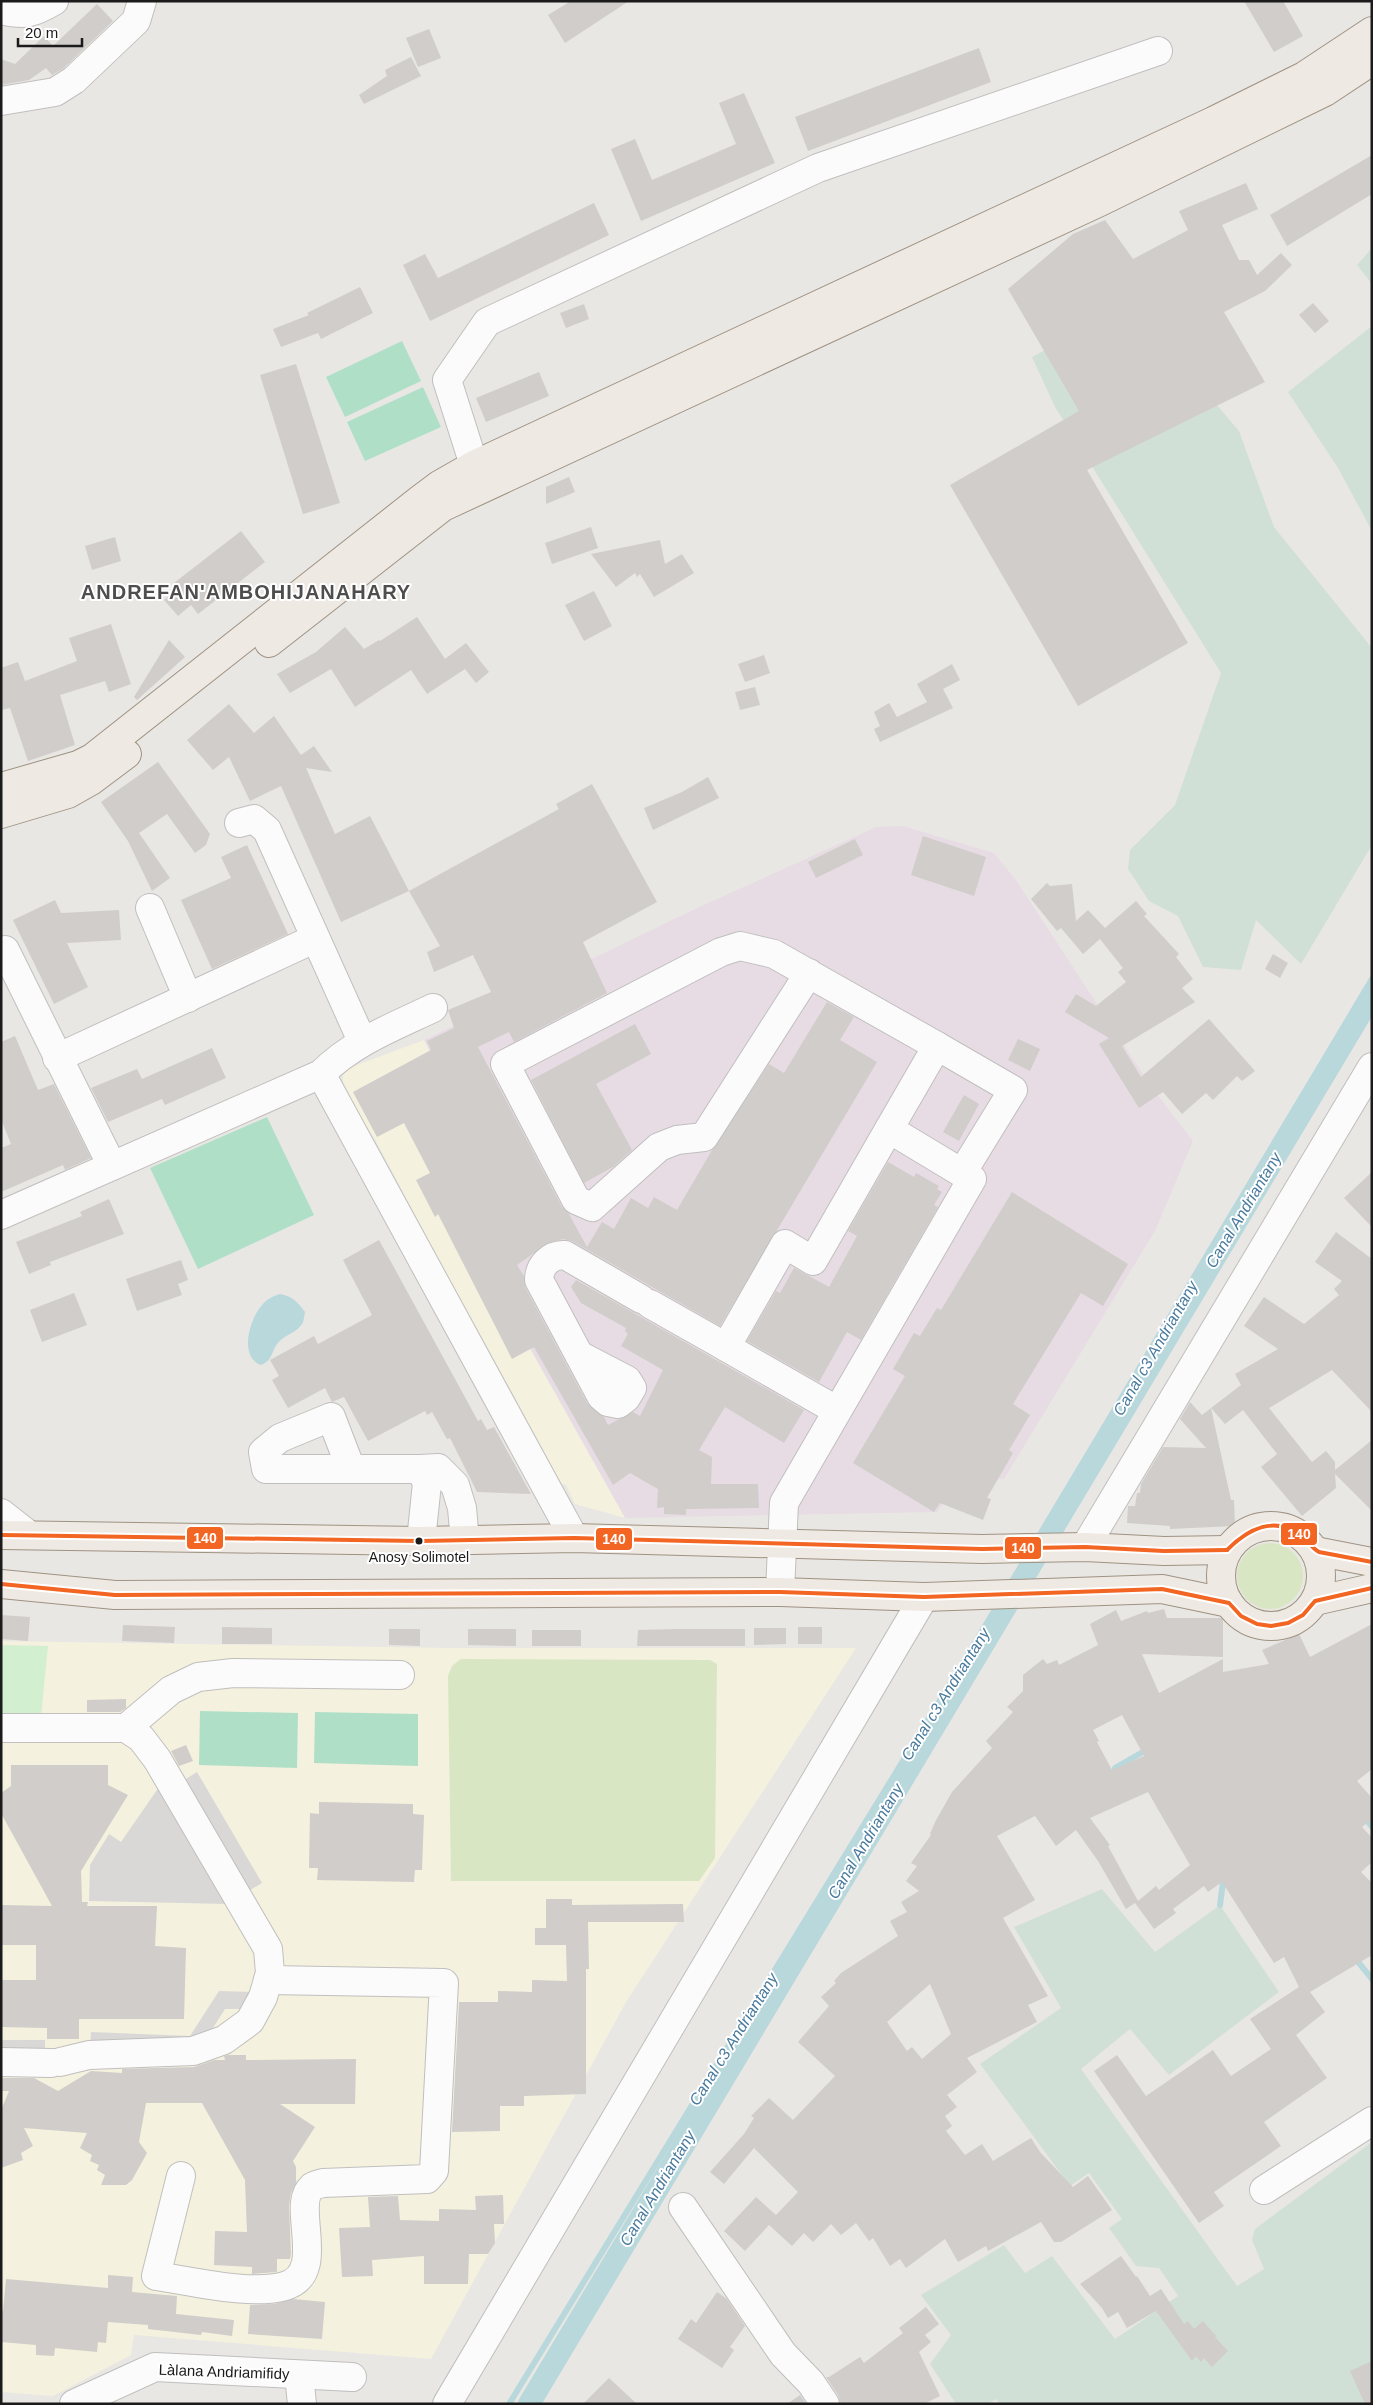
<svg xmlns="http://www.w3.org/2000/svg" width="1373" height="2405" font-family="Arial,sans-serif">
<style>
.industrial{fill:#e7dce3}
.education{fill:#f4f1de}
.grass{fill:#d9e6c3}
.wetland{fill:#d1e0d6}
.park{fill:#d2efcf}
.pitch{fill:#b0dfc7}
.parking{fill:#d9d8d7}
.water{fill:#b8d8dc}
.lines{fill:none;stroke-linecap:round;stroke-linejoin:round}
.stream{stroke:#b8d8dc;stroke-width:6}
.canal{stroke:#b8d8dc;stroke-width:22}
.building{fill:#d0cdcb;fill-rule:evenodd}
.minor-casing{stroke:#c0bfbe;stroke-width:30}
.major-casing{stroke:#9e9282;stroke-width:30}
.minor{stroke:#fcfbfb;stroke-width:28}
.major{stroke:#efe9e3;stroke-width:28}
.bus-1-casing{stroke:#fff;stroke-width:8}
.bus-1{stroke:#f26522;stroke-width:4}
.bus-dot{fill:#1b1b1b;stroke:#fff;stroke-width:2}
.labels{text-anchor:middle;stroke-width:4;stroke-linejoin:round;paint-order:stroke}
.bus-label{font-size:14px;fill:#1b1b1b;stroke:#fff}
.street-label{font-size:15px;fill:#1b1b1b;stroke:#fff}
.water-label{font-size:16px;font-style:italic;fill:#4a7b9e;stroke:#fff}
.district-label{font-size:20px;font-weight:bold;letter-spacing:1px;fill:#4e4e4e;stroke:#fff}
.line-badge{stroke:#fff;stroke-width:2}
.badge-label{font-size:14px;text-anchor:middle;font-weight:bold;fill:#fff}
</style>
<rect width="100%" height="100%" fill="#e9e7e4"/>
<!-- industrial -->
<polygon class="industrial" points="903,826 994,853 1016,880 1150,1085 1193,1141 1155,1231 1004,1479 958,1482 937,1512 625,1518 488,1273 531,1248 424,1040 695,909 876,827"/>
<!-- education -->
<g class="education">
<polygon points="424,1040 531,1249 488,1274 625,1518 575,1504 566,1485 556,1482 376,1141 343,1090 343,1075 349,1068"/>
<polygon points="1,1641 449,1648 856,1648 626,2002 431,2359 134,2335 131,2355 53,2396 1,2392"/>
</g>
<!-- grass -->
<g class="grass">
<circle cx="1270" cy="1576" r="33"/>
<polygon points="461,1659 710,1660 717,1664 715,1858 699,1881 451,1881 448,1676 452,1666"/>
</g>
<!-- wetland -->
<g class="wetland">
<polygon points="1372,248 1372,284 1357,265"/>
<polygon points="1098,321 1175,356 1239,431 1274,527 1372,648 1372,845 1301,964 1256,920 1241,970 1203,967 1178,916 1149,901 1128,869 1130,850 1175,805 1221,673 1055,407 1032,357"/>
<polygon points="1372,326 1372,531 1338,468 1288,392"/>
<polygon points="1102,1889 1155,1952 1220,1905 1279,1992 1169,2075 1130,2029 1081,2069 1237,2286 1264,2269 1252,2240 1255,2229 1372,2142 1372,2404 999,2404 996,2399 988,2404 956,2404 930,2364 951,2335 921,2295 1004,2245 1025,2273 1052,2256 1115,2339 1178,2296 1159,2268 1136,2266 1109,2228 1122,2219 1089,2173 1070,2186 980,2064 1061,2008 1014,1927"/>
</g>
<!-- park -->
<polygon class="park" points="1,1645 48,1646 41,1716 1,1716"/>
<!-- pitch -->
<g class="pitch">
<polygon points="402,341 421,381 345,417 326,377"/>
<polygon points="423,387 441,427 365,461 347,422"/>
<polygon points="267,1117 314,1215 198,1269 150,1168"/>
<polygon points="200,1711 298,1713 297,1768 199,1765"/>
<polygon points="315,1712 418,1714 418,1766 314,1763"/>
</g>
<!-- parking -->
<g class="parking">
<polygon points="197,1772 262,1883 245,1893 181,1782"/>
<polygon points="159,1787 227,1904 89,1901 90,1865 109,1834 121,1842"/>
<polygon points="219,1991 253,1992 252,2009 225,2009 204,2042 90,2048 91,2032 190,2036"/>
<polygon points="1,2040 45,2040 45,2056 1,2055"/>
</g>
<!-- water -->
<path class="water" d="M280 1294C292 1296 298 1302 305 1312 304 1316 304 1321 302 1324 296 1333 284 1335 277 1344 271 1353 272 1361 261 1365 238 1357 250 1317 263 1304 267 1299 273 1296 280 1294Z"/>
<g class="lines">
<!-- stream -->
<g class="stream">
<polyline points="1038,1542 1116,1415 1372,979"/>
<polyline points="1010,1586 1029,1556"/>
<polyline points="1113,1775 1115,1768 1148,1749"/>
<polyline points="1364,1817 1372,1827"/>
<polyline points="1220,1905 1223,1882 1220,1876"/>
<polyline points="1355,1958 1372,1979"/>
<polyline points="509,2404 1001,1601"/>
</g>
<!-- canal -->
<polyline class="canal" points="529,2404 1372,995"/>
</g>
<!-- building -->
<g class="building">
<polygon points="571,1 629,1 565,43 548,15"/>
<polygon points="1244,1 1283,1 1303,36 1274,52"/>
<polygon points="97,4 113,21 64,68 52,75 46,68 29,80 1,85 1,59 15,64 44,36 53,46"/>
<polygon points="429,29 441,58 418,67 406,38"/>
<polygon points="979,48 991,82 808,151 795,117"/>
<polygon points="411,57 421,76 364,104 359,95 387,76 385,70"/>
<polygon points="744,93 775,163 641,221 611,149 635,139 652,180 736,144 719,103"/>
<polygon points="1372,155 1372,194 1287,246 1270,215"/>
<polygon points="1246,183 1258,209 1222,225 1239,260 1249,260 1257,275 1281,253 1292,265 1265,291 1224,312 1265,382 1087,470 1188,643 1078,706 950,485 1079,411 1008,289 1073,234 1105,220 1133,259 1188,230 1179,211"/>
<polygon points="594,203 609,235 430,321 403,265 425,254 438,278"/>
<polygon points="360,287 373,313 321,339 318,333 281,347 273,329 309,315 307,313"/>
<polygon points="1313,303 1329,321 1315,333 1299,315"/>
<polygon points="584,304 589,319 566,328 560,313"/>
<polygon points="296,364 340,503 303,514 260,375"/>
<polygon points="539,372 549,396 486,422 476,398"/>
<polygon points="569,477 575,492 546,504 546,487"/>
<polygon points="591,527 598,548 552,564 545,543"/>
<polygon points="241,531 265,562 198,614 191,605 178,616 164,600 178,588 174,583"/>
<polygon points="115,537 121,561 92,570 85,546"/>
<polygon points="660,540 665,564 682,554 694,573 654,597 640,574 637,577 635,573 616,587 591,554"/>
<polygon points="594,591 612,626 584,641 565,605"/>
<polygon points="417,617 445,659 466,643 489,672 476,683 465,669 427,694 411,670 355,707 331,669 290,693 277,674 316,652 345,627 364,649 379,640 380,641"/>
<polygon points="111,624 131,684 109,692 105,681 60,695 75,745 28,761 10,708 1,710 1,668 18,662 25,681 77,661 69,638"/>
<polygon points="169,640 185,657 137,700 134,697"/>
<polygon points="764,655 770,673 745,682 738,664"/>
<polygon points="952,664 960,680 943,689 953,708 880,742 874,729 880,726 874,712 889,703 897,717 927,702 917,684"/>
<polygon points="755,687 760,705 740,710 735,692"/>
<polygon points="229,704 254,733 274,716 301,755 314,746 332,772 306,768 335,834 370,816 409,891 341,922 281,786 250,801 229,757 213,770 187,740"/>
<polygon points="158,762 210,834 206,845 195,853 167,814 139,833 170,878 152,891 128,841 101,802"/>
<polygon points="708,777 719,798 653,830 644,808 682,792"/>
<polygon points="592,784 657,902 583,942 607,993 514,1042 509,1032 478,1047 562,1207 569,1214 587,1247 602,1222 614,1229 631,1198 648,1208 654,1197 677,1210 712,1150 769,1064 784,1073 827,1002 854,1017 840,1040 877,1062 720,1326 572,1241 563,1239 548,1243 517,1265 524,1276 525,1287 587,1403 604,1417 608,1425 633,1412 640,1416 663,1370 621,1346 628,1334 625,1331 626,1328 581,1303 571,1287 576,1280 804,1410 784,1443 725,1407 699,1450 712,1457 711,1484 758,1484 759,1508 686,1509 686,1515 664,1514 664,1507 657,1508 658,1489 630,1473 613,1485 534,1347 512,1359 438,1214 435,1217 416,1180 430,1173 404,1123 377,1137 353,1092 431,1050 427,1041 454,1028 448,1010 491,992 473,955 434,972 427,952 440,946 409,891 559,809 556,804"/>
<polygon points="923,836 986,857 974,896 911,875"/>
<polygon points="855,839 863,855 816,878 808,862"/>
<polygon points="247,845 288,934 212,969 181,900 231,878 221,857"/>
<polygon points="1047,883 1050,886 1072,884 1076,921 1088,910 1105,928 1136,901 1147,914 1144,916 1179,954 1176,957 1193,979 1182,988 1195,1002 1122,1046 1141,1077 1209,1019 1255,1071 1242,1081 1237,1076 1213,1100 1206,1093 1182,1114 1163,1092 1139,1108 1099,1044 1109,1038 1065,1012 1076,994 1096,1006 1126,982 1118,972 1123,968 1100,939 1083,954 1061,928 1057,931 1031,899"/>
<polygon points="55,900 61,913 119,910 121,940 67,943 88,987 54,1004 13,920"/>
<polygon points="1273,954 1288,963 1280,978 1265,969"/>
<polygon points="635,1024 651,1054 596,1084 632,1150 613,1167 584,1183 531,1080"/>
<polygon points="15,1036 38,1090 54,1084 91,1158 65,1170 63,1165 1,1192 1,1148 11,1144 1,1119 1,1042"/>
<polygon points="1018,1039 1040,1049 1030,1071 1008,1060"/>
<polygon points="212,1048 226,1078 165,1105 162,1099 108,1122 91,1088 137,1069 142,1079"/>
<polygon points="964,1095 979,1104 959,1141 943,1132"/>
<polygon points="888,1162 914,1177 916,1173 939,1186 937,1189 942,1192 934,1205 938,1207 861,1340 847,1332 819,1382 747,1341 776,1291 780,1293 794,1268 829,1287 857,1236 848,1231"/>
<polygon points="1372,1172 1372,1227 1344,1198"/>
<polygon points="1012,1192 1128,1264 1103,1306 1081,1293 1013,1404 1030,1415 1009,1450 1013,1453 987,1498 991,1499 983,1520 940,1503 934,1512 853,1463 905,1376 893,1369 914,1333 920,1336 937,1308 941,1310"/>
<polygon points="109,1199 124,1234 50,1262 51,1265 29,1274 16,1242 82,1216 80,1212"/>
<polygon points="1336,1232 1372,1259 1372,1412 1332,1370 1269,1408 1312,1462 1326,1451 1335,1462 1335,1470 1372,1440 1372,1511 1335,1474 1336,1488 1302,1516 1261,1467 1277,1454 1243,1410 1225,1424 1211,1408 1241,1385 1235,1374 1278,1349 1244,1326 1264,1297 1304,1324 1339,1295 1334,1289 1342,1281 1315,1262"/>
<polygon points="379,1240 478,1421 481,1419 487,1430 494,1427 531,1494 477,1492 450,1438 447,1439 432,1412 427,1415 425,1411 368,1441 344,1397 332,1402 325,1388 288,1408 272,1380 279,1376 270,1360 314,1336 318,1344 372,1315 343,1260"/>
<polygon points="181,1260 188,1280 178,1284 182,1295 137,1311 126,1279"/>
<polygon points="74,1293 87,1325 42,1342 30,1310"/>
<polygon points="1190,1402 1202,1415 1211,1408 1231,1500 1234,1500 1235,1526 1170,1529 1170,1526 1127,1523 1128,1506 1135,1506 1137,1493 1140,1493 1141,1484 1163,1447 1206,1448 1180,1419"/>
<path d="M1164 1609 1167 1618H1223V1657L1142 1654 1159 1693 1223 1659V1672L1269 1664 1262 1650 1299 1634 1310 1657 1372 1624V1769L1357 1781 1372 1798V1819L1362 1827 1372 1838V1862L1361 1872 1372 1883V1955L1310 1992 1325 2012 1296 2035 1327 2078 1264 2122 1281 2146 1214 2192 1224 2206 1199 2223 1094 2071 1117 2055 1146 2096 1213 2050 1231 2076 1271 2049 1250 2019 1299 1987 1284 1957 1274 1963 1222 1882 1208 1892 1204 1886 1173 1909 1176 1913 1154 1929 1135 1903 1126 1909 1098 1861 1076 1830 1056 1846 1035 1816 997 1836 1035 1900 1003 1918 1048 1996 1028 2005 1037 2022 967 2058 977 2072 947 2095 957 2107 945 2116 952 2126 946 2131 965 2155 982 2144 993 2161 1031 2138 1040 2152 1073 2187 1088 2176 1112 2210 1061 2242H1054L1041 2222 988 2251 986 2246 958 2262 945 2239 906 2268 900 2259 890 2266 873 2238 869 2241 856 2223 841 2235 831 2224 813 2242 804 2233 792 2246 769 2225 745 2251 724 2231 756 2197 776 2215 798 2192 754 2148 724 2184 710 2172 744 2134 754 2118 751 2116 769 2098 793 2120 835 2076 798 2042 829 2006 821 1997 836 1983 834 1981 841 1973 898 1936 890 1921 907 1912 901 1902 919 1891 906 1881 917 1866 911 1863 931 1835 930 1834 935 1822 952 1792 992 1748 986 1741 1013 1712 1007 1707 1023 1691V1675L1043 1659 1047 1664 1057 1660 1059 1665 1098 1645 1090 1624 1116 1610 1121 1621 1147 1611 1148 1613ZM1122 1715 1144 1756 1112 1770 1097 1742 1099 1741 1093 1730ZM1148 1792 1190 1865 1159 1890 1156 1886 1138 1901 1108 1846 1110 1845 1090 1818ZM930 1984 951 2034 922 2059 912 2047 907 2051 887 2022Z"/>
<polygon points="1,1615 30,1617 28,1641 1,1639"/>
<polygon points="123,1625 175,1627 174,1643 122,1641"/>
<polygon points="222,1627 272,1628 272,1644 222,1644"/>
<rect x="798" y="1627" width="24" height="17"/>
<polygon points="754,1628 786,1628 786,1644 754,1645"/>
<polygon points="389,1629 420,1629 420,1646 389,1645"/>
<polygon points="468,1629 516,1629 516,1646 468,1645"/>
<polygon points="676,1629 745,1629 745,1646 637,1646 638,1630"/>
<rect x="532" y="1630" width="49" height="16"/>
<polygon points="126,1699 126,1708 120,1712 87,1712 87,1700"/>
<polygon points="186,1745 193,1761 179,1766 171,1751"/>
<polygon points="11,1765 108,1765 108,1785 128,1795 81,1871 82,1902 88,1902 87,1906 157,1906 155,1946 186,1948 184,2019 79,2019 79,2039 47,2039 47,2028 1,2027 1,1980 36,1980 36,1945 1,1945 1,1905 52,1906 1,1813 1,1793 11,1786"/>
<polygon points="319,1802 413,1804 413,1814 424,1815 422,1870 415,1870 414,1882 317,1880 318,1868 309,1868 310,1813 319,1814"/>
<polygon points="546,1899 572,1899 572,1905 683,1904 684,1922 588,1922 589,1969 586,1969 586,2094 524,2096 524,2106 500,2106 500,2131 452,2132 459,2002 498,2002 498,1991 532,1992 532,1980 567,1981 566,1945 535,1945 535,1928 546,1928"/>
<polygon points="228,2055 246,2055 246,2060 356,2059 355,2104 280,2104 315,2127 293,2161 296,2167 296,2183 291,2193 289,2206 291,2253 290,2259 277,2259 277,2272 252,2274 252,2267 214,2265 215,2231 247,2232 245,2180 202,2103 146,2103 139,2142 147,2153 132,2180 126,2185 101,2185 105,2175 97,2170 99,2165 90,2161 92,2155 80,2148 87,2133 24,2128 33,2146 21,2153 23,2160 1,2168 1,2110 9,2091 1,2091 1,2078 34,2078 58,2091 91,2071 122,2073 122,2069 194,2067 214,2060 225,2060 224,2056"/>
<polygon points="503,2195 504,2224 494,2224 495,2243 488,2254 469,2254 468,2284 424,2284 424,2256 372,2260 373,2276 342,2277 339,2228 370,2227 368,2197 398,2196 400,2220 439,2221 439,2209 476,2210 475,2196"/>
<polygon points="1121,2256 1136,2277 1137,2276 1150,2296 1161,2289 1184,2324 1188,2321 1194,2329 1203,2321 1216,2336 1215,2337 1228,2351 1212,2367 1204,2358 1201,2362 1196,2356 1192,2361 1156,2311 1127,2328 1118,2312 1108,2318 1102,2308 1080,2284"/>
<polygon points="108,2275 133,2277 132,2292 177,2296 176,2314 234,2320 232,2336 202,2332 201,2335 148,2329 148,2325 108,2322 106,2343 98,2342 97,2352 55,2348 54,2356 36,2355 36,2345 1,2342 1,2311 3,2311 6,2279 108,2288"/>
<polygon points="717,2292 727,2299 745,2326 730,2347 734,2350 722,2368 678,2339 691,2319 696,2323"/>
<polygon points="293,2299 325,2302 322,2339 248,2334 250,2305 274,2304"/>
<polygon points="926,2307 939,2324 925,2335 931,2342 919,2352 940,2396 924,2404 841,2404 838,2395 826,2377 829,2377 860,2357 864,2363 903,2333 899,2328"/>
<polygon points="1372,2361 1372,2404 1365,2404 1350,2371"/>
<polygon points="609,2378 637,2404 583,2404"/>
<polygon points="800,2395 806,2404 787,2404"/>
</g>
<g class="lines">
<defs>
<g id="minor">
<path d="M1 10C25 16 33 13 54 1"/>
<polyline points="1,101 55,92 74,80 136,21 142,1"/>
<polyline points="474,465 447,380 487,322 818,168 1158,51"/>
<polyline points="239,823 254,819 267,830 362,1041"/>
<polyline points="150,908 188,998"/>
<polyline points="5,950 112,1166"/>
<polyline points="937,1046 1013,1090 962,1173"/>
<polyline points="57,1058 314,939"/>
<polyline points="321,1074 574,1538"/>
<path d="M1 1215 321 1074C353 1042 393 1027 433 1008"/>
<polyline points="650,1304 726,1347"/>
<path d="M579 1355 627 1380 632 1388 626 1398 618 1404 608 1402 601 1396 539 1280C539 1266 550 1254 565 1255L641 1299"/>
<polyline points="836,1410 726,1347 785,1244 813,1261 889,1129"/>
<polyline points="351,1469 331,1417 280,1438 263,1452 266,1469 420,1469 438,1468 455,1485 462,1508 465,1541"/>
<polyline points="420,1469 427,1483 421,1541"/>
<polyline points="1,1513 29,1535"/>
<polyline points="1085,1547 1372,1067"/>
<polyline points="780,1592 784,1503 972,1179 889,1129 937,1046 774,954 740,946 721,952 505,1064 576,1200 592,1207 659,1147 677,1140 704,1137 809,973"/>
<polyline points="1,1728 126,1728 141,1738 157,1759 268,1949 270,1973 263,1997 250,2021 224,2040 193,2051 89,2055 60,2062"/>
<polyline points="126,1728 171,1690 198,1677 233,1673 400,1675"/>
<polyline points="1,2062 51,2063"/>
<path d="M181 2176 156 2276C192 2281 251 2296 285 2286 329 2273 290 2205 312 2187 314 2185 320 2184 323 2183L427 2179 434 2171 444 1983 268 1980"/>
<polyline points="1264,2190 1372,2121"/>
<polyline points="683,2207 783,2354 811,2383 825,2404"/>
<polyline points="299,2375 302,2404"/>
<polyline points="74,2404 155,2367 352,2377"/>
<polyline points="447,2404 924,1597"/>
</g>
<g id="major">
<polyline points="269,643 443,507 1100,202 1325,92 1372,61"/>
<polyline points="1,787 78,765 92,758 419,500 439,485 474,465 1213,121 1304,76 1372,31"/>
<polyline points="1,814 68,794 91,781 127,754"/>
<circle cx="1271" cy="1576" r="50"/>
<polyline points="1,1535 420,1541 574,1538 982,1549 1085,1547 1164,1551 1227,1550"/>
<polyline points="1315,1551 1372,1562"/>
<polyline points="1,1584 115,1595 780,1592 924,1597 1162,1589 1229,1603"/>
<polyline points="1315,1601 1372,1588"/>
</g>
</defs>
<!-- minor casing -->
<use href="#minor" class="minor-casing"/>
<!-- major casing -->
<use href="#major" class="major-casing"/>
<!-- minor -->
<use href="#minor" class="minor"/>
<!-- major -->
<use href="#major" class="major"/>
<defs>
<g id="bus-1">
<polyline points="1,1535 420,1541 574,1538 982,1549 1085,1547 1164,1551 1227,1550"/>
<path d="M1227 1550C1248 1529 1275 1515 1302 1536 1309 1541 1311 1548 1319 1552L1372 1562"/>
<polyline points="1,1584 115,1595 780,1592 924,1597 1162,1589 1229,1603 1241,1616 1257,1624 1271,1626 1288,1623 1303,1615 1315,1601 1372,1588"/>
</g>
</defs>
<!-- bus-1 casing -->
<use href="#bus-1" class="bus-1-casing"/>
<!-- bus-1 -->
<use href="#bus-1" class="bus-1"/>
</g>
<!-- markers -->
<circle class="bus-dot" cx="419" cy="1541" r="4.5"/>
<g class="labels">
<!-- bus labels -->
<g class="bus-label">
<text x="419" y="1562">Anosy Solimotel</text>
</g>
<!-- street labels -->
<g class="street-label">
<text transform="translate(224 2372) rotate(2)" y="5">Làlana Andriamifidy</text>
</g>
<!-- water labels -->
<g class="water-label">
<text transform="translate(1243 1210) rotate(-59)" y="6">Canal Andriantany</text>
<text transform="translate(1155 1348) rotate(-60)" y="6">Canal c3 Andriantany</text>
<text transform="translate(945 1694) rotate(-58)" y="6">Canal c3 Andriantany</text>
<text transform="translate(865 1841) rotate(-59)" y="6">Canal Andriantany</text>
<text transform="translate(733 2039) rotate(-58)" y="6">Canal c3 Andriantany</text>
<text transform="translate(657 2188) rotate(-59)" y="6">Canal Andriantany</text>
</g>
<!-- district labels -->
<g class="district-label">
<text x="246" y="599">ANDREFAN'AMBOHIJANAHARY</text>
</g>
</g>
<g class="line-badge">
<rect x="1280" y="1522" width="38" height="24" rx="5" fill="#f26522"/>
<rect x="186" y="1526" width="38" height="24" rx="5" fill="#f26522"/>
<rect x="595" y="1527" width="38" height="24" rx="5" fill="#f26522"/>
<rect x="1004" y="1536" width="38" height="24" rx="5" fill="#f26522"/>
</g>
<g class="badge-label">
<text x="1299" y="1539">140</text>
<text x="205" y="1543">140</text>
<text x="614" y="1544">140</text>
<text x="1023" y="1553">140</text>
</g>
<!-- border -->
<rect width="1373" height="2405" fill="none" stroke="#1b1b1b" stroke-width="5"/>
<!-- scale -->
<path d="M18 38v8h64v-8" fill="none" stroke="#1b1b1b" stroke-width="2.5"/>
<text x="25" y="38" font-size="15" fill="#1b1b1b" stroke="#ffffff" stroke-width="4" paint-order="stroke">20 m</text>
</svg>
